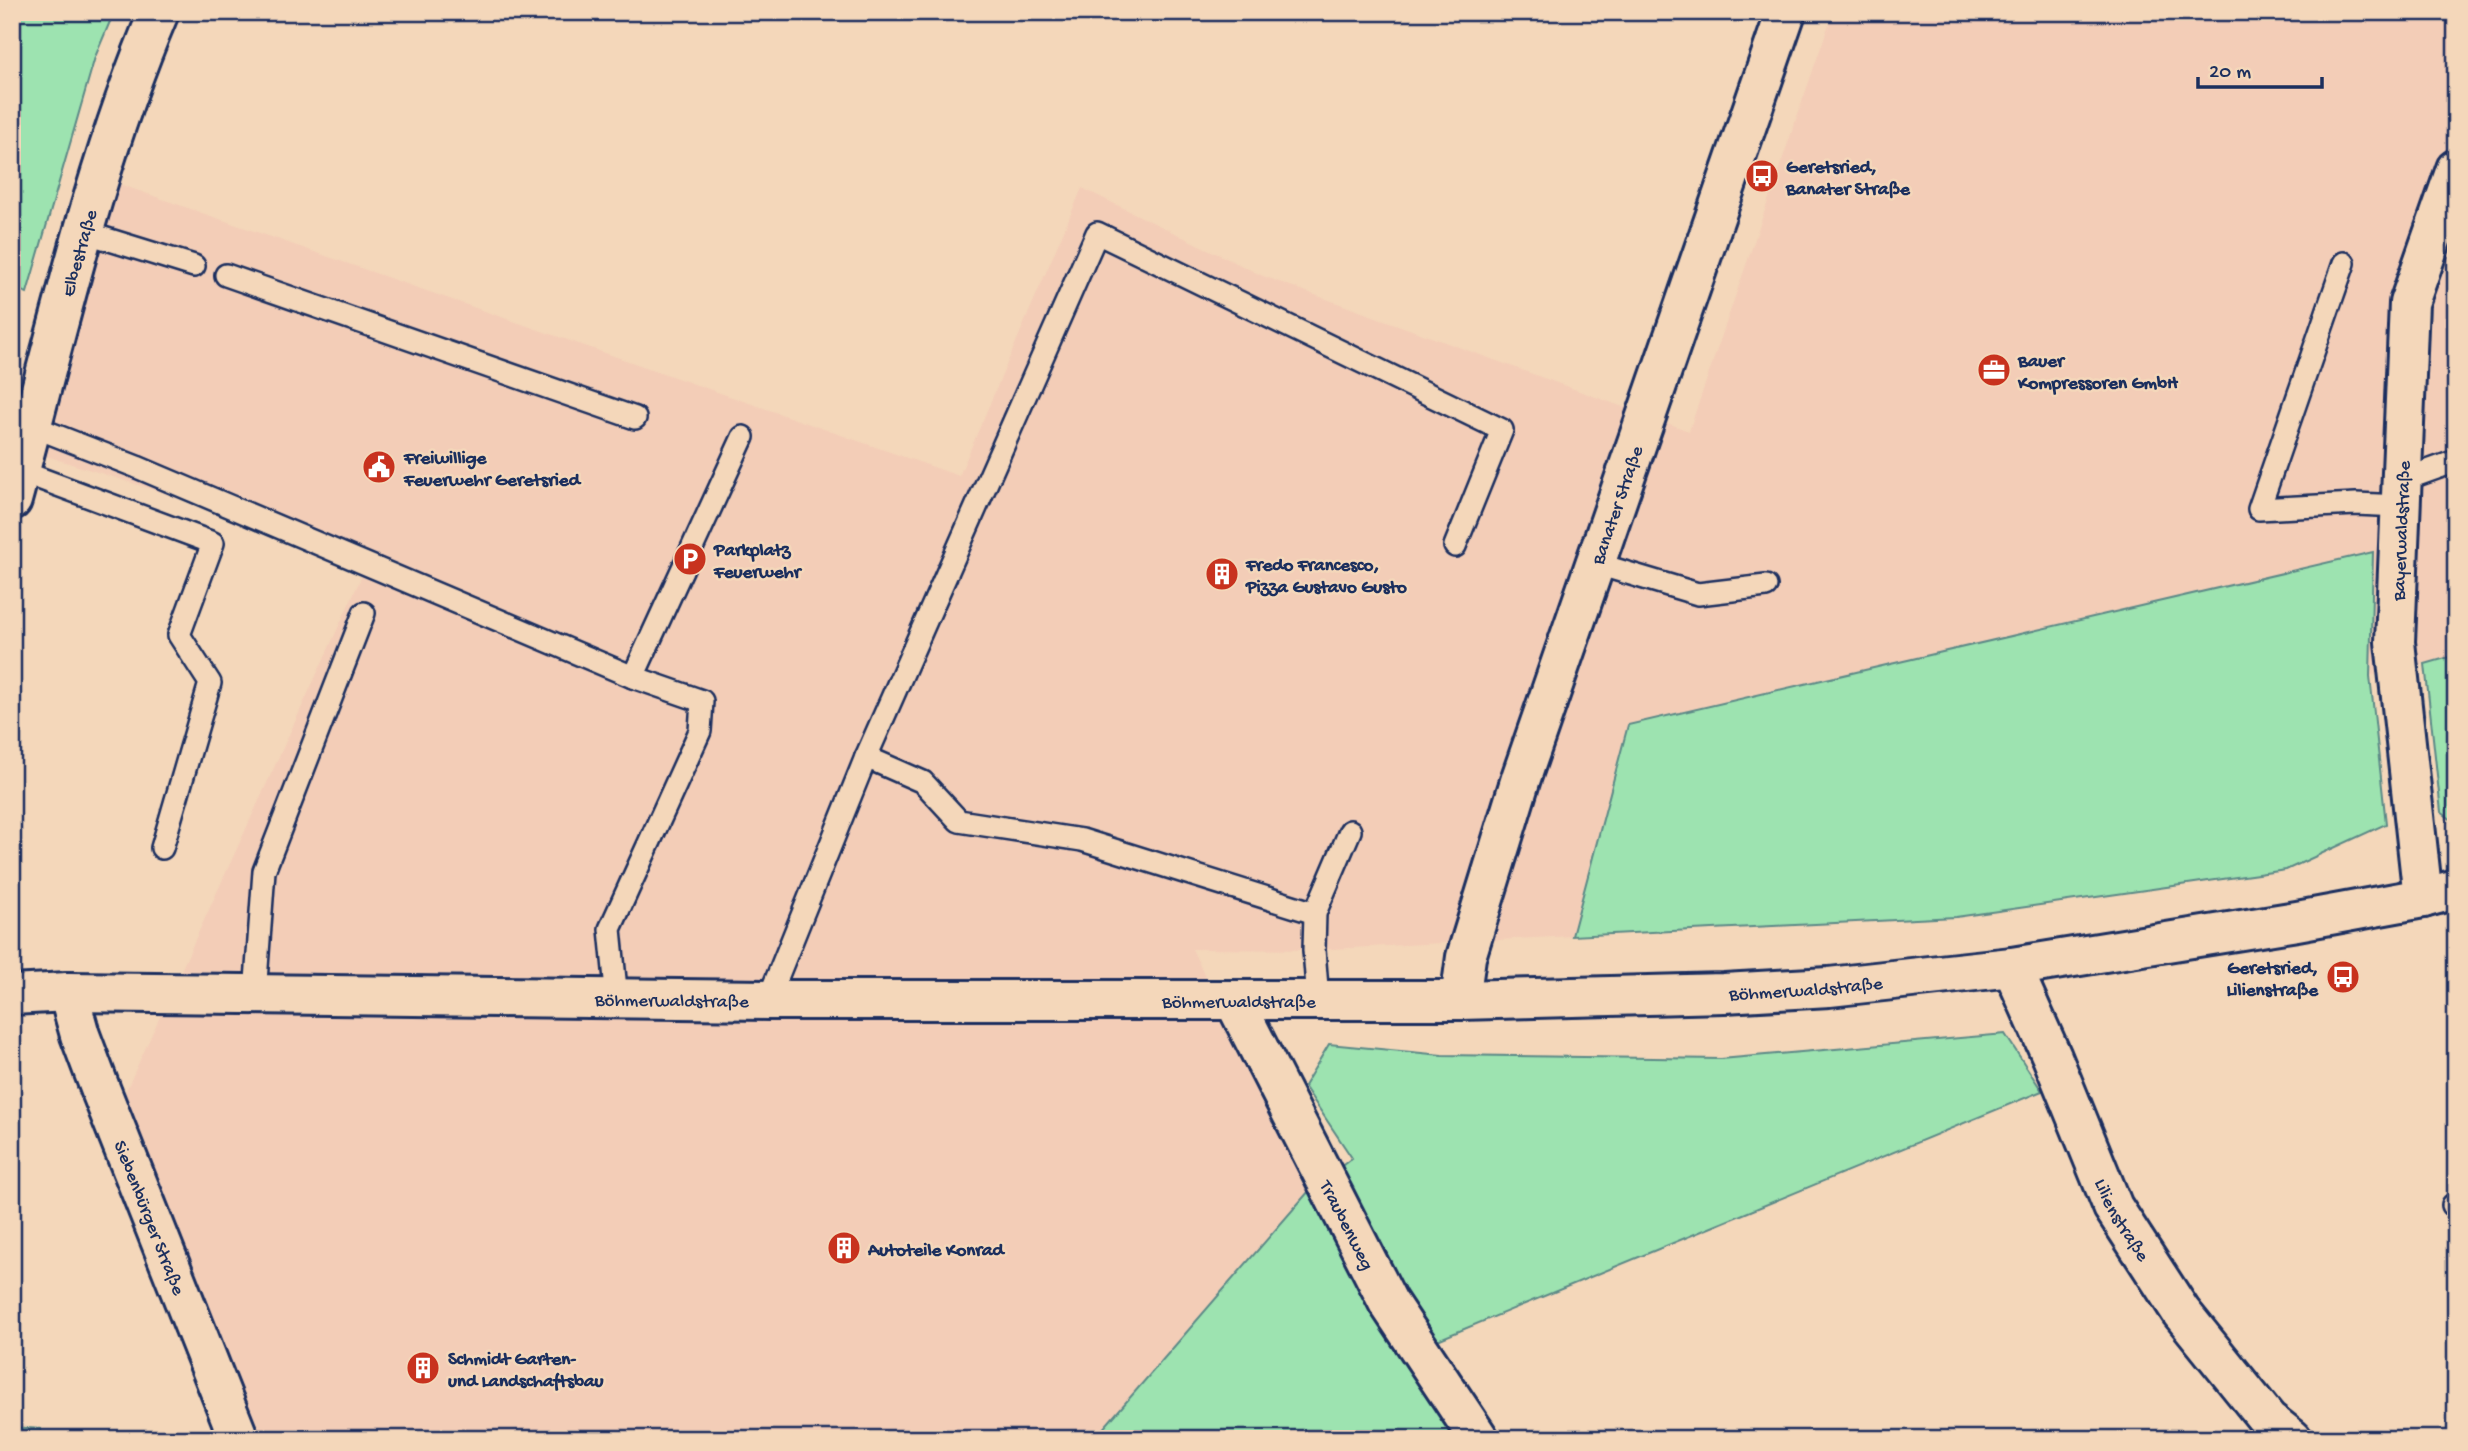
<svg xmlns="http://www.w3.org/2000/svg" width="2468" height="1451" font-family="'Gochi Hand',sans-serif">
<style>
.built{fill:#f3cdb7}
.green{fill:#9de3b0;stroke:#5c8987;stroke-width:2}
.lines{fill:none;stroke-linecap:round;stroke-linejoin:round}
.service-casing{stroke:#1b2f5e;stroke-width:26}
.minor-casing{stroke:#1b2f5e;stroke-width:44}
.tertiary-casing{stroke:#1b2f5e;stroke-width:44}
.service{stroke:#f4d7ba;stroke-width:21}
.minor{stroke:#f4d7ba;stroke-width:38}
.tertiary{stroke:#f4d7ba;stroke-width:38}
.labels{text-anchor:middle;stroke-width:5;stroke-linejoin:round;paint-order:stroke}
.poi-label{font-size:19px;font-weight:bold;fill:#1b2f5e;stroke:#f4d7ba;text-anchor:start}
.street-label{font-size:19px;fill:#1b2f5e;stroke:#f4d7ba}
</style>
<rect width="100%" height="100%" fill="#f4d7ba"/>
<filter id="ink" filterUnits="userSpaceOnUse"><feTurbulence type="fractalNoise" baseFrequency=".0143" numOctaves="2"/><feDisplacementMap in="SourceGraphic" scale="14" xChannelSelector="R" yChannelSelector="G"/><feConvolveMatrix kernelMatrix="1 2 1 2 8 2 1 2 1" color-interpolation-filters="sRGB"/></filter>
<g filter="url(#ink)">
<!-- built -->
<polygon class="built" points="1833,12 2456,12 2456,655 2425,664 2370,676 2372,552 1628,725 1572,936 1314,950 1192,949 1309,1191 1094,1439 256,1439 124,1095 370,558 43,455 91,258 116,183 959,476 1082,188 1263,276 1689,431"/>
<!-- green -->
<g class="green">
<polygon points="12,12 114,12 95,57 27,293 12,287"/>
<polygon points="2373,552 2370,676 2386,824 2286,870 1956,917 1572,936 1628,725"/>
<polygon points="2456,655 2456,823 2441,812 2425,664"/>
<polygon points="2005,1034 2042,1091 1435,1341 1494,1439 1094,1439 1309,1191 1352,1158 1304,1086 1329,1044 1442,1055 1721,1059"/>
<polygon points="12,1427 41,1429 41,1439 12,1439"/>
</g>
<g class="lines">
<defs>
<g id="service">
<polyline points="84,232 194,266"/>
<polyline points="2344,263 2259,509 2356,504 2400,506"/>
<polyline points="226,275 635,418"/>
<polyline points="32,426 137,467 633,677"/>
<polyline points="20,471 213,543 179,635 210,683 162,848"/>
<polyline points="2403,480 2456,461"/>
<polyline points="1594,563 1698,594 1766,586"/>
<polyline points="866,757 923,782 959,821 1082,840 1315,913 1350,831"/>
<polyline points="1315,913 1314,950 1318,1000"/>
<polyline points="255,995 264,871 364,613"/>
<polyline points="617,1000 610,929 700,731 702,701 633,677 743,437"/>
<polyline points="768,1000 866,757 1097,233 1502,430 1455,546"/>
<polyline points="2453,1205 2456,1207"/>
</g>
<g id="minor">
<path id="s1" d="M12 500C56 338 93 167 159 12"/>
<path id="s2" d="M2423 898 2395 642 2409 303 2456 169"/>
<path id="s3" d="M2012 967 2052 1057 2113 1207 2181 1312 2268 1420 2292 1439"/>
<path id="s4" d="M68 992 80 1035 101 1091 239 1439"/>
<path id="s5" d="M1234 1000 1388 1302 1479 1439"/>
<path id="s6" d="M1460 1000 1466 957 1521 778 1786 12"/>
</g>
<g id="tertiary">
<path id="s7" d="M12 995 68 992 768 1000H1460L1724 993 1829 987 2012 967 2297 921 2423 898 2456 889"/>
</g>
</defs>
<!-- service casing -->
<use href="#service" class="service-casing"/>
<!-- minor casing -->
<use href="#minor" class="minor-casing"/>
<!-- tertiary casing -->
<use href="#tertiary" class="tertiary-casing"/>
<!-- service -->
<use href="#service" class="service"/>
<!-- minor -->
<use href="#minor" class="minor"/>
<!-- tertiary -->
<use href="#tertiary" class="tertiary"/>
</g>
</g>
<!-- icons -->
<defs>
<symbol id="bus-disc" viewBox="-11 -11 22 22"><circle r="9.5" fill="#c8321e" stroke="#f4d7ba"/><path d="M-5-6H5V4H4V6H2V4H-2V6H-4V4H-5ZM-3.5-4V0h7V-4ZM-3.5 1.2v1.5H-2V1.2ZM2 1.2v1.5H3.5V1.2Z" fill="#fff"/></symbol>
<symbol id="office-disc" viewBox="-11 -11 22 22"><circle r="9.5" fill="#c8321e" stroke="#f4d7ba"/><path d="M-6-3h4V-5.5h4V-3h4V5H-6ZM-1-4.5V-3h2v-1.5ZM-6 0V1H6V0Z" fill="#fff"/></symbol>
<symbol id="civic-disc" viewBox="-11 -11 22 22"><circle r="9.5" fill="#c8321e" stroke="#f4d7ba"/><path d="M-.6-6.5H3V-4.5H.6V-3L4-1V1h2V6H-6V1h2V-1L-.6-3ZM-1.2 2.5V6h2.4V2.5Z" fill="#fff"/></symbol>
<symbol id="parking-disc" viewBox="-11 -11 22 22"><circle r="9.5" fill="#c8321e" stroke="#f4d7ba"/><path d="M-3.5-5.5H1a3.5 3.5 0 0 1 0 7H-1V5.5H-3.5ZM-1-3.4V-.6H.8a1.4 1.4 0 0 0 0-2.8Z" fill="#fff"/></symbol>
<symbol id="building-disc" viewBox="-11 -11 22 22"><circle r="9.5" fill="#c8321e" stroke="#f4d7ba"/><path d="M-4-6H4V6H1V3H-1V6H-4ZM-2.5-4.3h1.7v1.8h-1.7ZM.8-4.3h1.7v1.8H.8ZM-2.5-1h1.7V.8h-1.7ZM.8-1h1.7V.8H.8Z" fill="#fff"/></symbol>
</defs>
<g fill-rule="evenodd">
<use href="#bus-disc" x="1743" y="157" width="38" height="38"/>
<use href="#office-disc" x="1975" y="351" width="38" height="38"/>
<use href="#civic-disc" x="360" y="448" width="38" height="38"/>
<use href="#parking-disc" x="671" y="540" width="38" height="38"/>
<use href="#building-disc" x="1203" y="555" width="38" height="38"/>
<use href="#bus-disc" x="2324" y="958" width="38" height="38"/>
<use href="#building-disc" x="825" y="1229" width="38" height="38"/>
<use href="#building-disc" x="404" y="1349" width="38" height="38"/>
</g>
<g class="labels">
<!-- poi labels -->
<g class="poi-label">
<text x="1786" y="172">Geretsried,<tspan x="1786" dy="22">Banater Straße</tspan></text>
<text x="2018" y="366">Bauer<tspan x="2018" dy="22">Kompressoren GmbH</tspan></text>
<text x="404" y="463">Freiwillige<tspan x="404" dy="22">Feuerwehr Geretsried</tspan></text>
<text x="714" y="555">Parkplatz<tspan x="714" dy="22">Feuerwehr</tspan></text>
<text x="1246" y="570">Fredo Francesco,<tspan x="1246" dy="22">Pizza Gustavo Gusto</tspan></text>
<text x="2318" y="973" text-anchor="end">Geretsried,<tspan x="2318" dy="22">Lilienstraße</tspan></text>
<text x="868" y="1255">Autoteile Konrad</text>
<text x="448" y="1364">Schmidt Garten-<tspan x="448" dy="22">und Landschaftsbau</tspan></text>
</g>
<!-- street labels -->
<g class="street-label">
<text dy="7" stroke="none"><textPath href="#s1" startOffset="256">Elbestraße</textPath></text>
<text dy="7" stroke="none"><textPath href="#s6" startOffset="520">Banater Straße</textPath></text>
<text dy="7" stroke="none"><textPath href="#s2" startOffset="369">Bayerwaldstraße</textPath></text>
<text dy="7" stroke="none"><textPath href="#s7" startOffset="1794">Böhmerwaldstraße</textPath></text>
<text dy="7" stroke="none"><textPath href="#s7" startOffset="660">Böhmerwaldstraße</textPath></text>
<text dy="7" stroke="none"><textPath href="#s7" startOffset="1227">Böhmerwaldstraße</textPath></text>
<text dy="7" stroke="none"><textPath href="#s4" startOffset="240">Siebenbürger Straße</textPath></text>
<text dy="7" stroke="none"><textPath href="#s3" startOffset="276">Lilienstraße</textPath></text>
<text dy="7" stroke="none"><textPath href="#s5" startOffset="252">Traubenweg</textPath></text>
</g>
</g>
<!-- margin -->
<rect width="2468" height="1451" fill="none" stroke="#f4d7ba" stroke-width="42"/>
<rect x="21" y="21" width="2426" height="1409" fill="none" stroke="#1b2f5e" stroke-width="2.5" filter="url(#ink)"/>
<!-- scale -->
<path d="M2198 77v10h124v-10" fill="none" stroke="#1b2f5e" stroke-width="3.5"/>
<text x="2209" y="77" font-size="21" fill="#1b2f5e" stroke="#f4d7ba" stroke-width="5" paint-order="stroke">20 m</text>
</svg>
